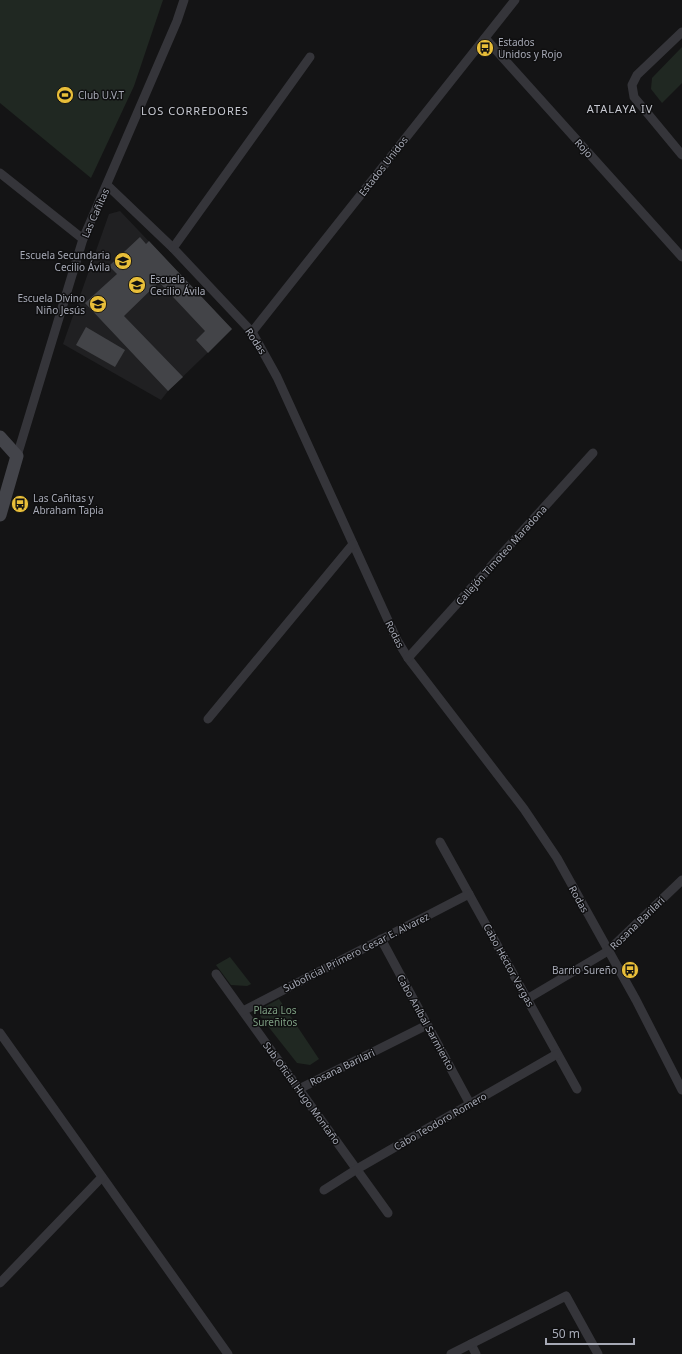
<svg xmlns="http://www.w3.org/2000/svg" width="682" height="1354" font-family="'Noto Sans',sans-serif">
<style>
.built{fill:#202022}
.green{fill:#202822}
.building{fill:#434448}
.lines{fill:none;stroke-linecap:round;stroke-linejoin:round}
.street{stroke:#35353a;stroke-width:9}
.secondary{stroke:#43444a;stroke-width:13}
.labels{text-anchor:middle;stroke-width:3;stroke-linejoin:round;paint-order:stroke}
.poi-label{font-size:10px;fill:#a6a9b5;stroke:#0f0f10;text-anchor:start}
.street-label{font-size:10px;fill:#a6a9b5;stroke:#0f0f10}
.park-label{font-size:10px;fill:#7e9f83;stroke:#0f0f10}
.neighbourhood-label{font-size:11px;letter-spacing:1px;fill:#c7c9d1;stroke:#0f0f10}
</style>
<rect width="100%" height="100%" fill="#141415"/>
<!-- built -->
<polygon class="built" points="120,211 232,329 168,391 161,400 63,344 109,214"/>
<!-- green -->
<g class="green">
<polygon points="0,0 163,0 134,86 91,178 0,103"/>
<polygon points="682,47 682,83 662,103 651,89 652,78"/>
<polygon points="230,957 251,984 247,986 231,985 216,965"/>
<polygon points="279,999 319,1059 310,1065 297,1063 260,1016 260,1009"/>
</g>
<!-- building -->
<g class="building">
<polygon points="140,237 146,244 149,241 232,329 208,353 196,340 205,331 159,282 124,316 183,377 168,391 85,303 117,274 109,266"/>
<polygon points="86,327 125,350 115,367 76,345"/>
</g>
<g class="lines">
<!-- street -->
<g class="street">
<polyline points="682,32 637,75 632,85 634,97 682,155"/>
<polyline points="485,38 682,257"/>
<polyline points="0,173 83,239"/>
<polyline points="107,185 173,248 252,332 277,377 397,640 408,658 524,809 557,858 636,1000 682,1090"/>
<polyline points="173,248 310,57"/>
<polyline points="252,332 515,0"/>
<polyline points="17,456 83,239 177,21 184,0"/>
<polyline points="408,658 593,453"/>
<polyline points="208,719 353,544"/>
<polyline points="440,842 577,1089"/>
<polyline points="381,939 470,1104"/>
<polyline points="216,974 388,1213"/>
<polyline points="527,999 608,951 682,880"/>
<polyline points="243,1011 469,894"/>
<polyline points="0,1033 228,1354"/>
<polyline points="299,1089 427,1025"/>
<polyline points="324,1190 357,1169 557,1054"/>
<polyline points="0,1283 102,1177"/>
<polyline points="471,1344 476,1354"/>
<polyline points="451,1354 566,1296 598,1354"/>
</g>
<!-- secondary -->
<polyline class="secondary" points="0,437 17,456 0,515"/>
</g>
<!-- icons -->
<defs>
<symbol id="bus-disc" viewBox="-11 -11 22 22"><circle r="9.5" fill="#e8be39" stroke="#0f0f10"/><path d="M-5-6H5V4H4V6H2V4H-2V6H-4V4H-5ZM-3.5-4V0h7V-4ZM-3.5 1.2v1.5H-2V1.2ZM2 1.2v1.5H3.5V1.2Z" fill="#111"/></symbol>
<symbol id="stadium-disc" viewBox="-11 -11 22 22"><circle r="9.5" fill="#e8be39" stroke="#0f0f10"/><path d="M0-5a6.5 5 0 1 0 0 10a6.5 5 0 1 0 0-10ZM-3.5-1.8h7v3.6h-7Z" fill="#111"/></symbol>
<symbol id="school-disc" viewBox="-11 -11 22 22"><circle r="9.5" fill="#e8be39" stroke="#0f0f10"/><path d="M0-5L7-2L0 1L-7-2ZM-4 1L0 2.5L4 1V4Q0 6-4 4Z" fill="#111"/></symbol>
</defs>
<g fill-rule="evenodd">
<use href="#bus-disc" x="475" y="38" width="20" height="20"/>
<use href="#stadium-disc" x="55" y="85" width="20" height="20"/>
<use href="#school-disc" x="113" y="251" width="20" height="20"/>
<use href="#school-disc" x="127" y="275" width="20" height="20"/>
<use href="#school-disc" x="88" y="294" width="20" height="20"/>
<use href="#bus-disc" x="10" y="494" width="20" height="20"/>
<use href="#bus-disc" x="620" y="960" width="20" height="20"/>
</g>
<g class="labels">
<!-- poi labels -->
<g class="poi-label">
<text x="498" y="46">Estados<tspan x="498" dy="12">Unidos y Rojo</tspan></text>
<text x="78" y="99">Club U.V.T</text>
<text x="110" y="259" text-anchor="end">Escuela Secundaria<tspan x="110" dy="12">Cecilio Ávila</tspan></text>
<text x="150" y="283">Escuela<tspan x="150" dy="12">Cecilio Ávila</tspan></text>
<text x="85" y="302" text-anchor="end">Escuela Divino<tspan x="85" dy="12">Niño Jesús</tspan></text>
<text x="33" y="502">Las Cañitas y<tspan x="33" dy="12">Abraham Tapia</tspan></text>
<text x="617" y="974" text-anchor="end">Barrio Sureño</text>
</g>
<!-- street labels -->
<g class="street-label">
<text transform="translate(584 148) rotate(48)" y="4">Rojo</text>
<text transform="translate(383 166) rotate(-52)" y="4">Estados Unidos</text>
<text transform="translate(95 213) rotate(-66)" y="4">Las Cañitas</text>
<text transform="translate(256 341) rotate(56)" y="4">Rodas</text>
<text transform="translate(501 555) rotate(-48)" y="4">Callejón Timoteo Maradona</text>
<text transform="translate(395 634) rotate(63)" y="4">Rodas</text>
<text transform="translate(579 899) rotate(61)" y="4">Rodas</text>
<text transform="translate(637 923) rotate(-44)" y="4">Rosana Barilari</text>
<text transform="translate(356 952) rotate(-27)" y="4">Suboficial Primero Cesar E. Alvarez</text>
<text transform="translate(509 965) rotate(61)" y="4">Cabo Héctor Vargas</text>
<text transform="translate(426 1022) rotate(61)" y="4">Cabo Aníbal Sarmiento</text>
<text transform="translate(342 1067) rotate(-26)" y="4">Rosana Barilari</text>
<text transform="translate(302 1093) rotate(54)" y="4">Sub Oficial Hugo Montaño</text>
<text transform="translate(440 1121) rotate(-30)" y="4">Cabo Teodoro Romero</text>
</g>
<!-- park labels -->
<g class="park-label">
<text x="275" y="1014">Plaza Los<tspan x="275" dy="12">Sureñitos</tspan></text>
</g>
<!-- neighbourhood labels -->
<g class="neighbourhood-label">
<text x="620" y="113">ATALAYA IV</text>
<text x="195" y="115">LOS CORREDORES</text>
</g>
</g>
<!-- scale -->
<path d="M546 1338v6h88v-6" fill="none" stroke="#a6a9b5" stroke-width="2"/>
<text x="552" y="1338" font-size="12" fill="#a6a9b5" stroke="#0f0f10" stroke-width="3" paint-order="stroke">50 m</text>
</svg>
